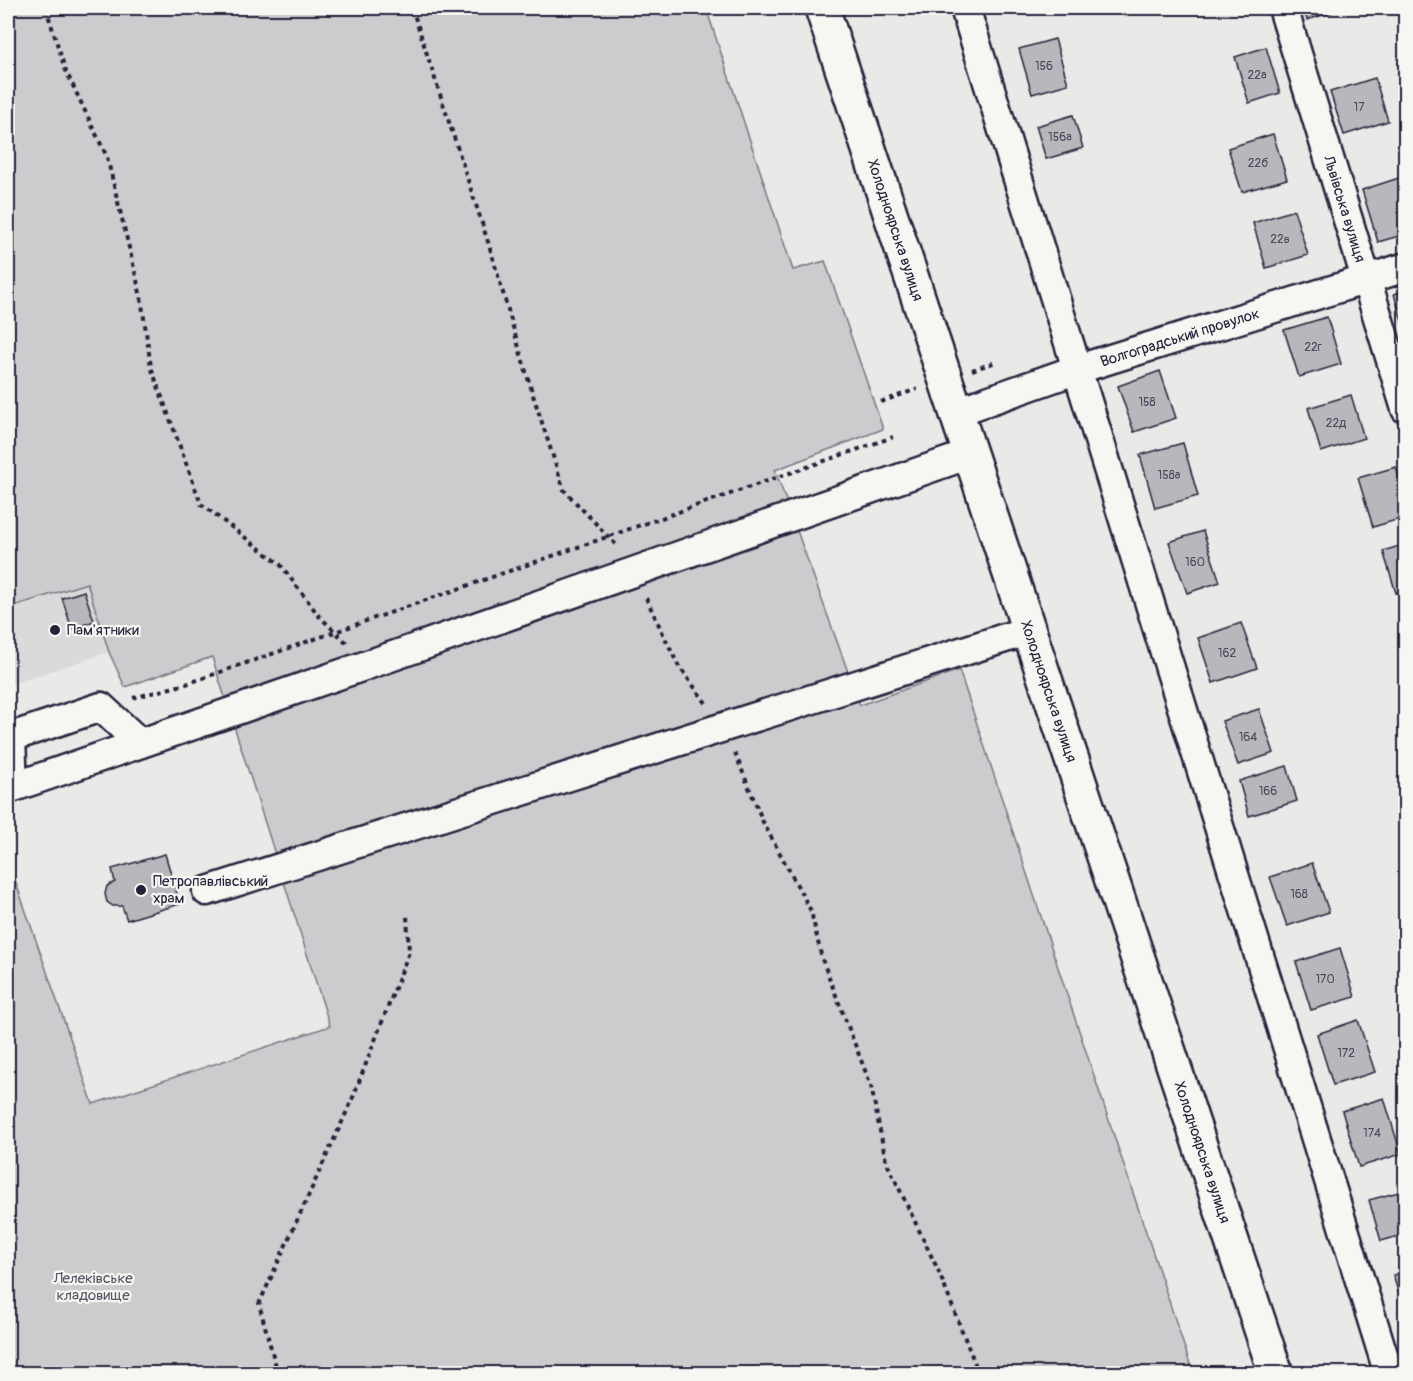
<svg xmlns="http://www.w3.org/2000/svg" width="1413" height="1381" font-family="Pangolin,sans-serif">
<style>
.built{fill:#dadada}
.green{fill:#ccccce;stroke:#777784;stroke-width:1.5}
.building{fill:#b8b8bc;stroke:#22223b;stroke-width:1.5}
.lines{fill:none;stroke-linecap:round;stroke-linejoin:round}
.minor-casing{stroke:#22223b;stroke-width:33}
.major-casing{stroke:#22223b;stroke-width:38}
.path{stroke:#22223b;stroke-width:4;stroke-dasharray:4.5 4.5;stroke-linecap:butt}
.minor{stroke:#f6f6f2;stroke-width:28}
.major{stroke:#f6f6f2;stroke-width:33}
.poi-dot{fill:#22223b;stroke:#f6f6f2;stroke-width:2}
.labels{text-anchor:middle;stroke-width:4.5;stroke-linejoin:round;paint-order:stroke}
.number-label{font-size:12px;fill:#48485b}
.street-label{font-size:15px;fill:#22223b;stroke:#f6f6f2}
.poi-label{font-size:15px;fill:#22223b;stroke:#f6f6f2;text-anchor:start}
.park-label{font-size:15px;fill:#555567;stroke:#f6f6f2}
</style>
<rect width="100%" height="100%" fill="#e9e9e7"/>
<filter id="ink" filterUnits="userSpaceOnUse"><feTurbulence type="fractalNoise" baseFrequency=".0167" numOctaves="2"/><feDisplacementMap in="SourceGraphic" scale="12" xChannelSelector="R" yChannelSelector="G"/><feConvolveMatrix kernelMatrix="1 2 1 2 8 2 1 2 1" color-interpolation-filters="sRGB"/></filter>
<g filter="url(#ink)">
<!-- built -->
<polygon class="built" points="87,583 109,652 8,685 8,608"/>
<!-- green -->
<polygon class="green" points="8,8 706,8 793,270 825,261 883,429 775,470 860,705 959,670 1193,1373 8,1373 8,860 93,1104 330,1026 212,657 125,687 109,652 87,583 8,608"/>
<!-- building -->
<g class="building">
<polygon points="1303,8 1345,8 1307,20"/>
<polygon points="1055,39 1068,84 1032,94 1019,49"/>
<polygon points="1266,47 1280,93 1249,103 1235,57"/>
<polygon points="1375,78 1388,121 1344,135 1330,92"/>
<polygon points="1073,115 1083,148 1046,159 1036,126"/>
<polygon points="1273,134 1287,179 1242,192 1228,148"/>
<polygon points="1402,177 1406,188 1406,234 1378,242 1362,190"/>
<polygon points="1294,210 1308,255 1266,268 1253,223"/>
<polygon points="1406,290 1406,328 1404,328 1394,294"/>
<polygon points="1327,317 1341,364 1299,377 1284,330"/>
<polygon points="1160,371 1176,418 1134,432 1118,386"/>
<polygon points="1351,395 1364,438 1321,452 1308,408"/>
<polygon points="1183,443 1198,496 1155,508 1140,455"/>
<polygon points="1396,467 1406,499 1406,517 1373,527 1358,478"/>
<polygon points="1203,531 1220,582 1187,593 1169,542"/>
<polygon points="1406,544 1406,590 1396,593 1383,551"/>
<polygon points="84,591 94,621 72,629 62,598"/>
<polygon points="1241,623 1257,668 1213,683 1198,638"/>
<polygon points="1259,709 1274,753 1238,765 1222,721"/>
<polygon points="1287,766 1297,801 1249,816 1239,781"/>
<polygon points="165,854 180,904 127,920 122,906 113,906 107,902 105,894 107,886 115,882 112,869"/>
<polygon points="1312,863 1329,912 1287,926 1270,877"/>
<polygon points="1340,948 1355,997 1311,1010 1296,962"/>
<polygon points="1358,1020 1375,1072 1333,1085 1317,1034"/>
<polygon points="1384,1098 1401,1154 1359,1167 1342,1111"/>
<polygon points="1406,1190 1406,1234 1381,1241 1369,1200"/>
<polygon points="1406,1272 1406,1318 1393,1275"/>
</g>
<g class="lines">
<defs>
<g id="minor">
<polyline points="965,8 1389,1374"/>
<path id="s1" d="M1283 8 1406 409"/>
<path id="s2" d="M956 412 1078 369 1406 267"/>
<polyline points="13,787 11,737 101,707 140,743"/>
<polyline points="8,789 370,664 970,454"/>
<polyline points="207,891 1030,630"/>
</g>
<g id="major">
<path id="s3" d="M822 8C972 463 1125 918 1276 1374"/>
</g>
</defs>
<!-- minor casing -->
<use href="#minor" class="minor-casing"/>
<!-- major casing -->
<use href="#major" class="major-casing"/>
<!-- path -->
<g class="path">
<polyline points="46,8 65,69 107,157 141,297 151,367 201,504 280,564 319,616 347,643"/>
<polyline points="412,8 489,245 532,392 564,490 618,547"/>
<polyline points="972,370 996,362"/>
<polyline points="881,402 917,389"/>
<polyline points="646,598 678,665 706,703"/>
<polyline points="133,698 186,684 893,437"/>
<polyline points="735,753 763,822 811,911 822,959 871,1086 886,1161 938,1270 979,1374"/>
<polyline points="278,1374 259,1304 352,1100 409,952 407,916"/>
</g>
<!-- minor -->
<use href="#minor" class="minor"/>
<!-- major -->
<use href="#major" class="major"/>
</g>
</g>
<!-- markers -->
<g class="poi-dot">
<circle cx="55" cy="630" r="6"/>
<circle cx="141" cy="890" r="6"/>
</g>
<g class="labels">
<!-- number labels -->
<g class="number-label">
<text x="1044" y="70">156</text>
<text x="1257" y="79">22а</text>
<text x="1359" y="111">17</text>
<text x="1060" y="141">156а</text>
<text x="1258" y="167">22б</text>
<text x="1280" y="243">22в</text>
<text x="1313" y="351">22г</text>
<text x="1147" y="406">158</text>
<text x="1336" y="427">22д</text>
<text x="1169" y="479">158а</text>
<text x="1195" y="566">160</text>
<text x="1227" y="657">162</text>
<text x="1248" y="741">164</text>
<text x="1268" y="795">166</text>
<text x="1299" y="898">168</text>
<text x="1325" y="983">170</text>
<text x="1346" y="1057">172</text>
<text x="1372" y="1137">174</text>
</g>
<!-- street labels -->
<g class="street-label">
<text dy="5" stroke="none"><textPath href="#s1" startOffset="210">Львівська вулиця</textPath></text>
<text dy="5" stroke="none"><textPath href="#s3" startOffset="234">Холодноярська вулиця</textPath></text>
<text dy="5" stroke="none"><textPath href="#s2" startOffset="236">Волгоградський провулок</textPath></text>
<text dy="5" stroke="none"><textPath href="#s3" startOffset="720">Холодноярська вулиця</textPath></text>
<text dy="5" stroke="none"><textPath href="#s3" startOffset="1206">Холодноярська вулиця</textPath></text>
</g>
<!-- poi labels -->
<g class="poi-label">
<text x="67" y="635">Пам'ятники</text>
<text x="153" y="886">Петропавлівський<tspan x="153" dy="17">храм</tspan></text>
</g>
<!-- park labels -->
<g class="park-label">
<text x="93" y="1283">Лелеківське<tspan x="93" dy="17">кладовище</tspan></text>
</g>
</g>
<!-- margin -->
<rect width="1413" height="1381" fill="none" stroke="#f6f6f2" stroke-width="30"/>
<rect x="15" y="15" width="1383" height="1351" fill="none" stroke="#22223b" stroke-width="2" filter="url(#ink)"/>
</svg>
